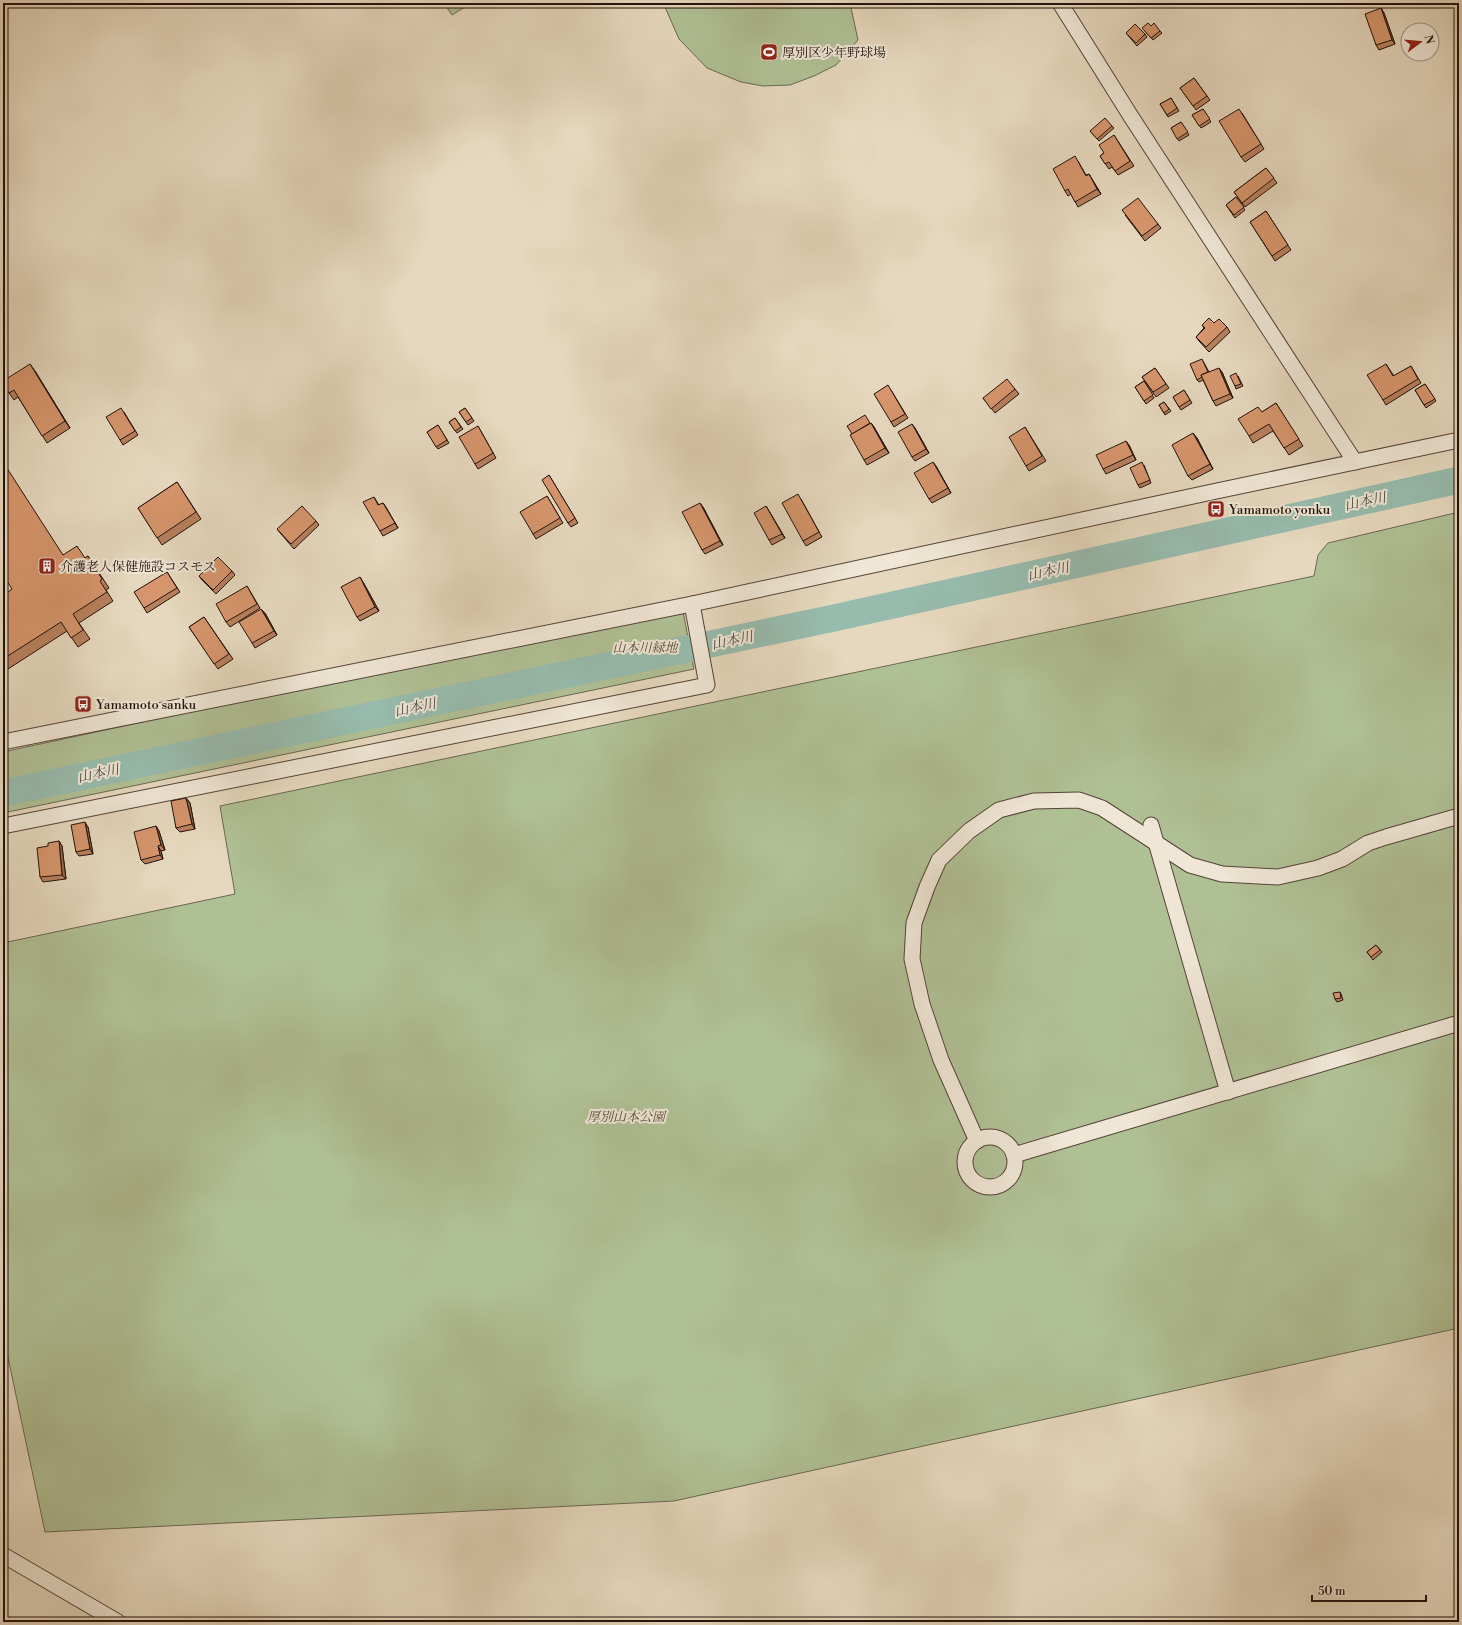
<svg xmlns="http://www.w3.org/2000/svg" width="1462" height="1625" font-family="'Libre Bodoni','Noto Serif JP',serif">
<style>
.green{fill:#b0c095;stroke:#696850}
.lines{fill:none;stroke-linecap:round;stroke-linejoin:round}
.river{stroke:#97bbad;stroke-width:27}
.minor-casing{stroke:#534338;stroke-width:17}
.minor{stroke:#efe6d5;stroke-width:15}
.wall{fill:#b8805d;stroke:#22110b}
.shaded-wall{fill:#96684c;stroke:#22110b}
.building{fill:#d6956c;stroke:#22110b}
.labels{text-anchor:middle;stroke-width:4;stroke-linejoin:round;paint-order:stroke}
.poi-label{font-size:13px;fill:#22110b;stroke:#efe6d5;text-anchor:start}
.park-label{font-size:13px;font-style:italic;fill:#544e3b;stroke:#efe6d5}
.water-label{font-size:14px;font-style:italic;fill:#4b4c44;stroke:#efe6d5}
</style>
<rect width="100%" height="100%" fill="#e6d8be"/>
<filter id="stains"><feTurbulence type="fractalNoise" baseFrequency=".005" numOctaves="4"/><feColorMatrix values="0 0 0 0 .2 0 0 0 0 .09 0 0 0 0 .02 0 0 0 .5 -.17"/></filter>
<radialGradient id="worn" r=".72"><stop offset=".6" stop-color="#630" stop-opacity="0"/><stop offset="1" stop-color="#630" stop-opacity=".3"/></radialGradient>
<!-- green -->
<g class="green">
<polygon points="444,3 471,3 452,15"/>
<polygon points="664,3 850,3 858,40 836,65 814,76 790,85 763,86 741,82 707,68 679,39 665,7"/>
<polygon points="1459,512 1459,1328 674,1501 45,1532 3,1334 3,943 235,894 220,806 1314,576 1318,555 1328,543"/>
<polygon points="682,606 694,669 3,813 3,752"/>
</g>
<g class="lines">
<!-- river -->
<polyline class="river" points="3,793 834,618 1459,480"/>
<defs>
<g id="minor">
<polyline points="1060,3 1130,115 1355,462"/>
<polyline points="3,742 692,604 1212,492 1459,440"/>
<polyline points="1151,825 1228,1092"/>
<polyline points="3,826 707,685 692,604"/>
<circle cx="990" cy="1162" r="25"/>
<polyline points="977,1141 941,1060 922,1004 912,959 914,923 927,887 939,860 969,831 999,810 1034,801 1079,800 1102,808 1190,865 1222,874 1278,877 1318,868 1342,859 1368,843 1386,837 1459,816"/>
<polyline points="1014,1155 1459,1023"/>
<polyline points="3,1555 118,1622"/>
</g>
</defs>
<!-- minor casing -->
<use href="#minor" class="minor-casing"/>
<!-- minor -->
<use href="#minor" class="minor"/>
</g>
<!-- wall -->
<g class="wall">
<polygon points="1437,3 1445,3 1440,7"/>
<polygon points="1381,8 1384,13 1395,44 1379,50 1376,45"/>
<polygon points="1144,30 1160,31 1162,33 1153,40"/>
<polygon points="1126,33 1145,34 1147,37 1137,46"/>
<polygon points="1194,78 1210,100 1196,110 1180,88"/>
<polygon points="1171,98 1179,111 1168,117 1160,104"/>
<polygon points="1203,109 1211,122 1201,128 1192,115"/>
<polygon points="1242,113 1264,149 1245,162 1241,157"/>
<polygon points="1181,122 1189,135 1179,141 1171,128"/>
<polygon points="1112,126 1114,128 1099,141 1090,131"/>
<polygon points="1114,135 1134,166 1118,175 1112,167 1109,169 1100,156 1104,153"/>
<polygon points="1078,161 1086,175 1089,174 1101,194 1078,207 1071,194 1068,196 1065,191"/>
<polygon points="1266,168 1277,183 1245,207 1234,192"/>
<polygon points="1236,197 1245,210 1235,218 1226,205"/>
<polygon points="1266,211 1291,250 1275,261 1250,222"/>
<polygon points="1125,215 1158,224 1161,228 1145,241"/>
<polygon points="1214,323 1227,327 1230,332 1209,352 1199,341 1196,337 1204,328 1202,325"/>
<polygon points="1203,361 1209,372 1222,372 1233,398 1216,406 1213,401 1203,380 1199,382 1197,380"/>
<polygon points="1386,364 1394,376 1411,366 1421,383 1386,405 1383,400"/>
<polygon points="1155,368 1169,388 1156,397 1142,377"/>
<polygon points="35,371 70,428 47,443 18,397 14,400 9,393"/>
<polygon points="1238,376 1243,386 1236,389 1235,386"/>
<polygon points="1144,381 1154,398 1146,404 1135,387"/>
<polygon points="1425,384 1436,401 1426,408 1415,390"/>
<polygon points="1015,389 1019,394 995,413 983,398"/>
<polygon points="891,390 908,418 894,427 891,422"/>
<polygon points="1184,390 1192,403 1181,410 1173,397"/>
<polygon points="1164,402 1171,411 1165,415 1159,405"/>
<polygon points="1276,403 1303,446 1289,455 1273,431 1253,443 1249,436 1262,412"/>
<polygon points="465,408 474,421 468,425 459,412"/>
<polygon points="124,412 138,435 123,445 120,440"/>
<polygon points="455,418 463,429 457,433 449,422"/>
<polygon points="871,423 874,427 889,453 867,465 864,460"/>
<polygon points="438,425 449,443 438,449 427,432"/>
<polygon points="478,426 496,458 478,469 475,464"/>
<polygon points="1025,427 1046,461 1029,471 1026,466"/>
<polygon points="915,428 929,453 915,461 912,457"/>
<polygon points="1197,438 1213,469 1192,480 1188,476"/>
<polygon points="1129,445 1136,460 1106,474 1103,469"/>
<polygon points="1144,465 1151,483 1140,488 1138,485"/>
<polygon points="936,466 951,493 932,503 929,499"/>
<polygon points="549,475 578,523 571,527 568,523"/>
<polygon points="177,482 201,519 162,545 138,508"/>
<polygon points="547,496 563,523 536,539 533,534"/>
<polygon points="374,497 379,505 383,503 398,528 383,536 380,531"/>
<polygon points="801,499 822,537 806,546 803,541"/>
<polygon points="766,506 785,538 772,545 769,540"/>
<polygon points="703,507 723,545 705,554 702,550"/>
<polygon points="316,521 319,525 294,549 281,534 277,529"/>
<polygon points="63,555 85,558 88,556 109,588 106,590 113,601 79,623 90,639 78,647 67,631 8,669 3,662 3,596"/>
<polygon points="232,571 235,575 216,594 202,580 199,576"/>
<polygon points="167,572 180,592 147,613 144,608"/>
<polygon points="363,582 379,611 360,621 357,617"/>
<polygon points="247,586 260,608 230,627 226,622"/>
<polygon points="265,613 277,635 255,648 252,643"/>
<polygon points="204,617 233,659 218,669 189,627"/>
<polygon points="186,798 190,803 195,829 180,832 176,828"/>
<polygon points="156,826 159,831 165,850 161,851 163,859 145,864 141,860"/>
<polygon points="88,827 93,854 79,856 76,852"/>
<polygon points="59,841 62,846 66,879 43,882 40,877 48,846"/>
<polygon points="1376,945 1382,952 1373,960 1367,952"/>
<polygon points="1340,992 1341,994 1343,1000 1337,1002 1335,999"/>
</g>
<!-- shaded-wall -->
<g class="shaded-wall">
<polygon points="1381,8 1384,13 1395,44 1392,40"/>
<polygon points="1089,174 1101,194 1097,189"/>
<polygon points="30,364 35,371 70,428 65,421"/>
<polygon points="1219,368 1222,372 1233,398 1230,394"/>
<polygon points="871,423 874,427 889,453 885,448"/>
<polygon points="912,424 915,428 929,453 926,449"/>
<polygon points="1193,433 1197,438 1213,469 1210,464"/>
<polygon points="1126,441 1129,445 1136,460 1133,455"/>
<polygon points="933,462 936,466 951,493 948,488"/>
<polygon points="383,503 386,507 398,528"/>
<polygon points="700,503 703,507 723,545 720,541"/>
<polygon points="766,506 769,511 785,538 782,534"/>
<polygon points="360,577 363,582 379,611 375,607"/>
<polygon points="261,609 265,613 277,635 274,631"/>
<polygon points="186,798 190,803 195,829 192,824"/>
<polygon points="85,822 88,827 93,854 90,849"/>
<polygon points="156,826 159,831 165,850 161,845"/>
<polygon points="59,841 62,846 66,879 62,875"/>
<polygon points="158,846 161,851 163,859 160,855"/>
</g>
<!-- building -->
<g class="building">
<polygon points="1381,8 1392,40 1376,45 1365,14"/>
<polygon points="1148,23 1151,26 1154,23 1160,31 1151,38 1142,28"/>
<polygon points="1135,24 1145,34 1136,43 1126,33"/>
<polygon points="1194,78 1207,96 1193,106 1180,88"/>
<polygon points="1171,98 1177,108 1167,115 1160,104"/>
<polygon points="1203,109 1210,119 1199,126 1192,115"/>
<polygon points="1239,109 1261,144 1241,157 1219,121"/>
<polygon points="1105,118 1112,126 1097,139 1090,131"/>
<polygon points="1181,122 1188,132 1177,139 1171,128"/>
<polygon points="1114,135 1130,161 1115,171 1109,162 1105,164 1100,156 1104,153 1099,145"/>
<polygon points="1075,156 1086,176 1089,174 1097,189 1075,202 1068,189 1065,191 1053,169"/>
<polygon points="1266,168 1274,178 1242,203 1234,192"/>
<polygon points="1236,197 1244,207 1234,215 1226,205"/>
<polygon points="1138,198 1158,224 1142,236 1122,210"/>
<polygon points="1266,211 1288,245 1272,256 1250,222"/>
<polygon points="1209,318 1214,323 1219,319 1227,327 1206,347 1196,337 1205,328 1202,325"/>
<polygon points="1202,359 1208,372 1201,375 1202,377 1197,380 1190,364"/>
<polygon points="30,364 65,421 42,436 14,390 9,393 3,383 3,381"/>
<polygon points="1386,364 1393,376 1411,366 1418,379 1383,400 1367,375"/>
<polygon points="1155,368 1166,384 1153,392 1142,377"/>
<polygon points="1219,368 1230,394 1213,401 1201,375"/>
<polygon points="1236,373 1241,384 1235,386 1230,376"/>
<polygon points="1007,379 1015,389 991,409 983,398"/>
<polygon points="1144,381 1153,395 1144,401 1135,387"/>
<polygon points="1425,384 1435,399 1424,405 1415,390"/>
<polygon points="888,385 905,414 891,422 874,394"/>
<polygon points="1184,390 1190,400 1179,407 1173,397"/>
<polygon points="1164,402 1169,409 1164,413 1159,405"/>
<polygon points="1276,403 1299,439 1284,448 1269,424 1249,436 1238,419 1258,407 1262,412"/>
<polygon points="121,408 135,431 120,440 106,417"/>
<polygon points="465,408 472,418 466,422 459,412"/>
<polygon points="865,415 870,423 852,434 847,426"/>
<polygon points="455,418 461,427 455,431 449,422"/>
<polygon points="871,423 885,448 864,460 850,435"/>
<polygon points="912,424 926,449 912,457 898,432"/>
<polygon points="438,425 447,440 436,447 427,432"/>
<polygon points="478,426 493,453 475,464 459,437"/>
<polygon points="1025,427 1042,456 1026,466 1009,437"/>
<polygon points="1193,433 1210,464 1188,476 1172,445"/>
<polygon points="1126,441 1133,455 1103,469 1096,455"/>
<polygon points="3,462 63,555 77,546 85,558 88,556 102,579 100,581 107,592 73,614 83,630 71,638 61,622 3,659 3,596 12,589 3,575"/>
<polygon points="933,462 948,488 929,499 914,473"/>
<polygon points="1142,462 1150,480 1138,485 1130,468"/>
<polygon points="549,475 575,518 568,523 542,480"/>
<polygon points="177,482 196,512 157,538 138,508"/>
<polygon points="798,494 819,532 803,541 782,503"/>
<polygon points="547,496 560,518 533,534 520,512"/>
<polygon points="374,497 378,505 383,503 395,523 380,531 363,502"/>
<polygon points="700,503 720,541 702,550 682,512"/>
<polygon points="302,506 316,521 291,544 277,529"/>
<polygon points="766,506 782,534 769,540 754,513"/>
<polygon points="218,557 232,571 213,590 199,576"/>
<polygon points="167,572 177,588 144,608 134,592"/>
<polygon points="360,577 375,607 357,617 341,587"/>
<polygon points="247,586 257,604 226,622 216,604"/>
<polygon points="261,609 274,631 252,643 239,622"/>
<polygon points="204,617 229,654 214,664 189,627"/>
<polygon points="186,798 192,824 176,828 171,801"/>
<polygon points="85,822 90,849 76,852 71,825"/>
<polygon points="156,826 161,845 158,846 160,855 141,860 134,832"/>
<polygon points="59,841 62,875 40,877 37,848 48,846 48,843"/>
<polygon points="1376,945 1380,950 1371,957 1367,952"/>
<polygon points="1340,992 1341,998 1335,999 1333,993"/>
<polygon points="13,1618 20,1622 10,1622"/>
</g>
<!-- icons -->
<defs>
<symbol id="stadium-square" viewBox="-11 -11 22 22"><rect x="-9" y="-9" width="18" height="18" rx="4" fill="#8f2418" stroke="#efe6d5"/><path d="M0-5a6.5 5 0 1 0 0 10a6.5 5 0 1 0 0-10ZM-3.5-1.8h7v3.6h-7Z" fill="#fff"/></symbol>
<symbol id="bus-square" viewBox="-11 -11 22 22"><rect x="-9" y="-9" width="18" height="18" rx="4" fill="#8f2418" stroke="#efe6d5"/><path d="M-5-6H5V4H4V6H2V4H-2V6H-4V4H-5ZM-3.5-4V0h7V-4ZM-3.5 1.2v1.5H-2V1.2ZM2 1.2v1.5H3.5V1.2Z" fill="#fff"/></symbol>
<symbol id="building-square" viewBox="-11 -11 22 22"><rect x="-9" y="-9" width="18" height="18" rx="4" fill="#8f2418" stroke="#efe6d5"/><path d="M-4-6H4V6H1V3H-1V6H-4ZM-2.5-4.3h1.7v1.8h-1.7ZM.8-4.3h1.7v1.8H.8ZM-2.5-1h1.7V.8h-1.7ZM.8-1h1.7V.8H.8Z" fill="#fff"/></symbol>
</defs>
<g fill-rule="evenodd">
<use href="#stadium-square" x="759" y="42" width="20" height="20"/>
<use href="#bus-square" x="1206" y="499" width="20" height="20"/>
<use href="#building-square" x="37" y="556" width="20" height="20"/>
<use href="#bus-square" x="73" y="694" width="20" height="20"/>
</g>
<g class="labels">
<!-- poi labels -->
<g class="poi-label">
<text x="782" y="57">厚別区少年野球場</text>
<text x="1229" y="514">Yamamoto yonku</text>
<text x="60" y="571">介護老人保健施設コスモス</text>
<text x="96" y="709">Yamamoto sanku</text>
</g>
<!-- park labels -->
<g class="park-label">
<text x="645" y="652">山本川緑地</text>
<text x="626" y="1121">厚別山本公園</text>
</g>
<!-- water labels -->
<g class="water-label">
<text transform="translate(1365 501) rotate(-12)" y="5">山本川</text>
<text transform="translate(1048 571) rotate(-12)" y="5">山本川</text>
<text transform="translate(732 640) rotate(-12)" y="5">山本川</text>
<text transform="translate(415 707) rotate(-12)" y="5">山本川</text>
<text transform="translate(98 773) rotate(-12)" y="5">山本川</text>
</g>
</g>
<!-- margin -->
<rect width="1462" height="1625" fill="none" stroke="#e6d8be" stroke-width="16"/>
<rect x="4" y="4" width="1454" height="1617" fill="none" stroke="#22110b" stroke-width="2"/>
<rect x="8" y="8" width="1446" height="1609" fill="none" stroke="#22110b"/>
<!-- north arrow -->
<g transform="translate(1420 42) rotate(74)"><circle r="19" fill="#efe6d5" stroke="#9d9184"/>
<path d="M0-3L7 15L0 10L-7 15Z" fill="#8f2418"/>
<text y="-6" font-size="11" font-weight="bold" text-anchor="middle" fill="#22110b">N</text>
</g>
<!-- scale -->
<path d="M1312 1595v6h114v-6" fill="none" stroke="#22110b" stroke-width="2"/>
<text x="1318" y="1595" font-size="12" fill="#22110b" stroke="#efe6d5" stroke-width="3" paint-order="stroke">50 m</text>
<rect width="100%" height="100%" filter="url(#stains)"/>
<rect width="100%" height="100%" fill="url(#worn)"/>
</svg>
